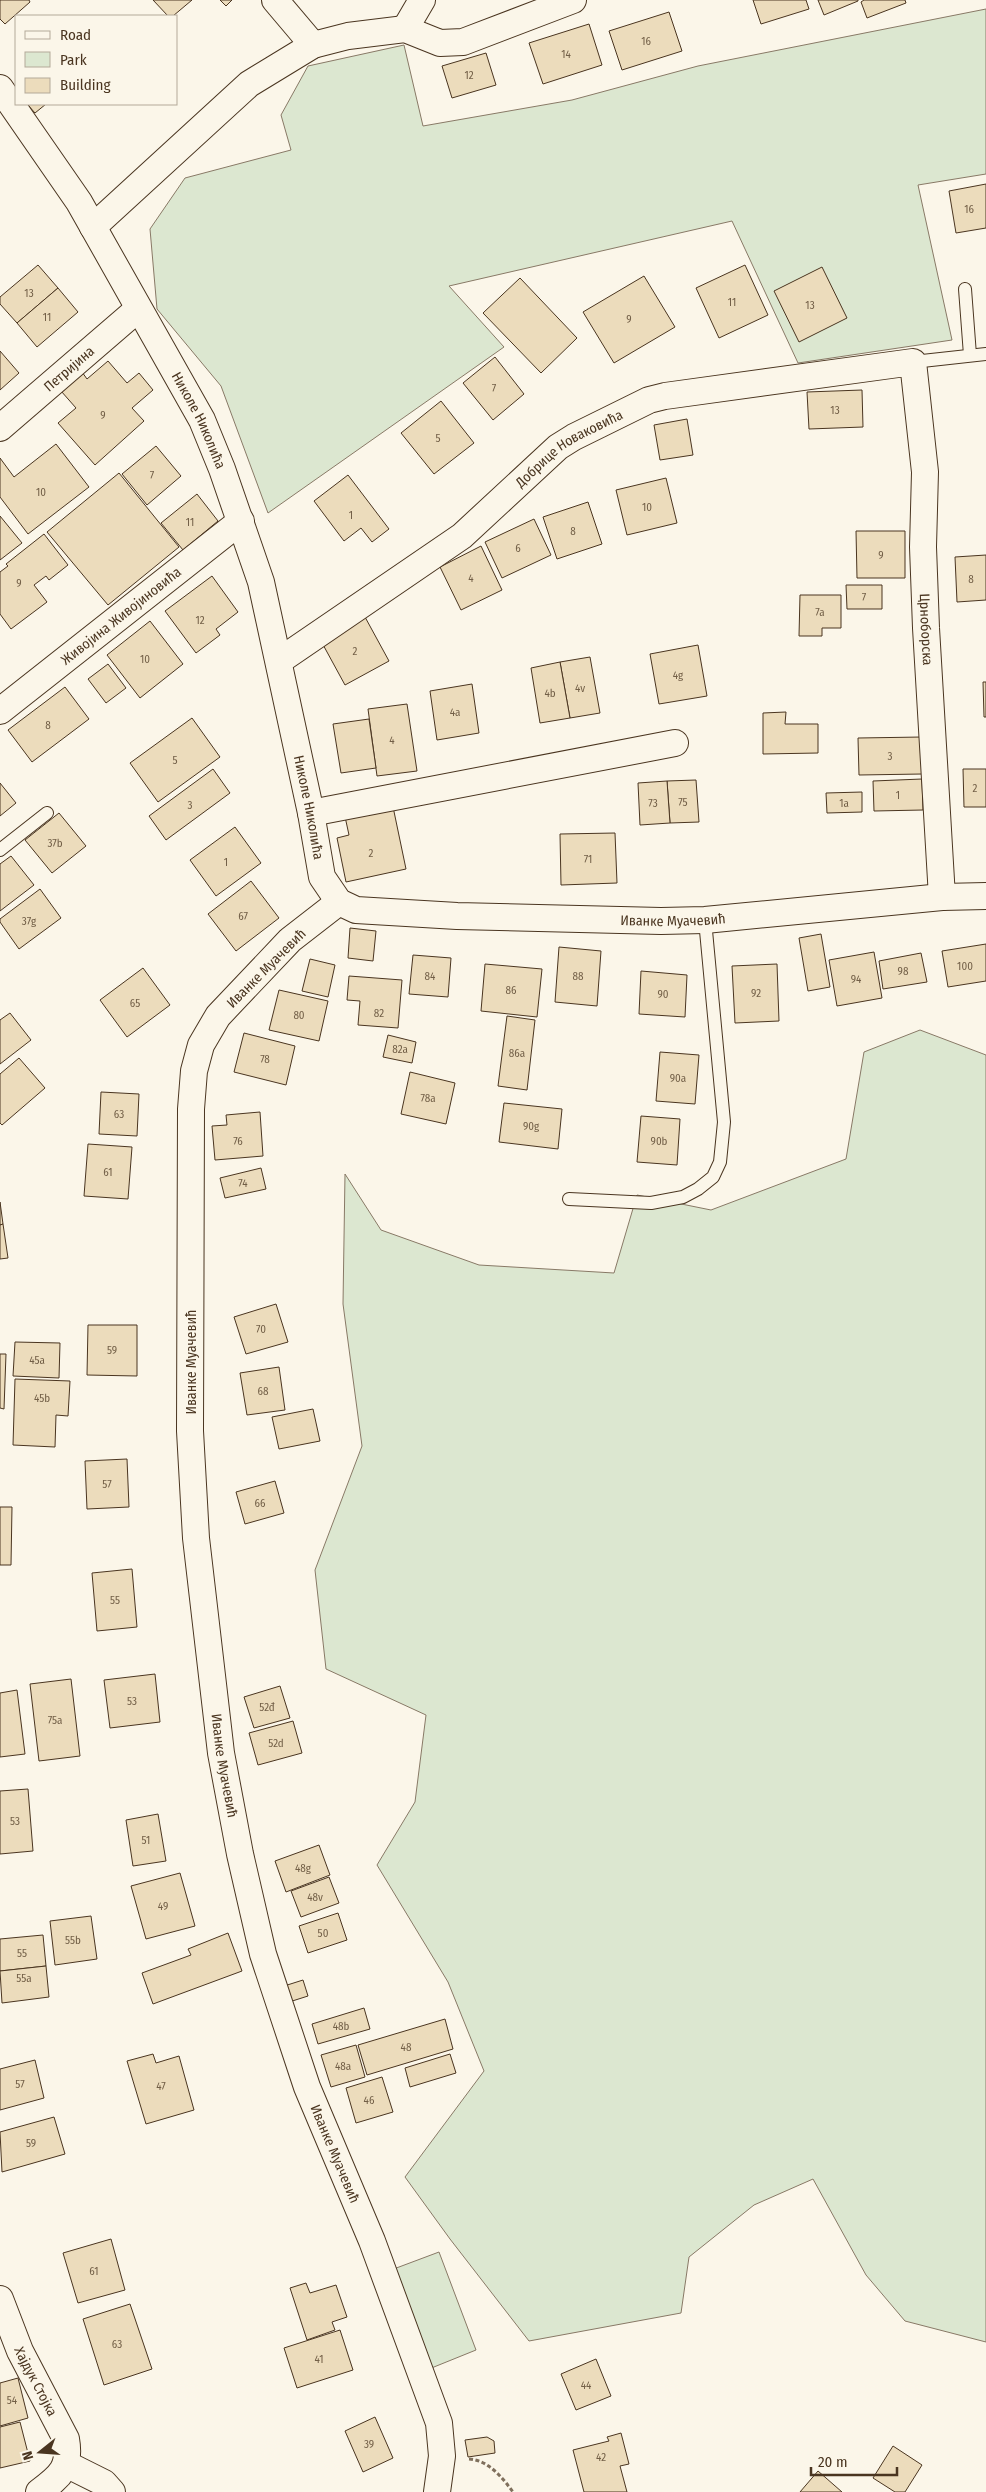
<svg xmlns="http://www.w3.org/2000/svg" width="986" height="2492" font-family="'Fira Sans Condensed',sans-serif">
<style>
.green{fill:#dce7d0;stroke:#887966}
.building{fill:#ecdcbc;stroke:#4a3520}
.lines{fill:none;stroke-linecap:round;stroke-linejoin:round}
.lane-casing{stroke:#4a3520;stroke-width:14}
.street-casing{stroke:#4a3520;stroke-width:28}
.path{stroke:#7f6f5c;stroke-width:3;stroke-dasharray:4 2.5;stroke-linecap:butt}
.lane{stroke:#fbf6e9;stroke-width:12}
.street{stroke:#fbf6e9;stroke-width:26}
.labels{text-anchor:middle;stroke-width:4;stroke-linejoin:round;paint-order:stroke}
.number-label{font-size:11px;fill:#725f47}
.street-label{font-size:14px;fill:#4a3520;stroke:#fbf6e9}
</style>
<rect width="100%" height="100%" fill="#fbf6e9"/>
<!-- green -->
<g class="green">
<polygon points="986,9 986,174 918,185 952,340 798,363 732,221 449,286 504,347 268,513 221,386 157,309 150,229 185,178 291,150 281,115 308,66 404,45 423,126 572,100 698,66"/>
<polygon points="920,1030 986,1055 986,2342 905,2321 866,2275 813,2179 754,2205 689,2257 681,2313 529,2341 450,2239 405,2177 484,2071 448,1982 377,1865 415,1802 426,1715 326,1669 315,1570 362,1446 343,1304 345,1174 381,1230 479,1265 614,1273 637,1195 711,1210 846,1159 864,1052"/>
<polygon points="439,2252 476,2350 429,2369 391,2270"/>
</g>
<!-- building -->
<g class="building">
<polygon points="0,0 29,0 30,2 5,24 0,19"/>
<polygon points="153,0 192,0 173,16 168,16"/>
<polygon points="220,0 232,0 226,6"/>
<polygon points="753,0 806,0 809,9 761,24"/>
<polygon points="818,0 858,0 858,1 824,15"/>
<polygon points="864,0 905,0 906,3 867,18 861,2"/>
<polygon points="669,12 682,51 622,70 609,31"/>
<polygon points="589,24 602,65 543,84 529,43"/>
<polygon points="486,53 496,85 452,98 442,66"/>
<polygon points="27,104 46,104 35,113"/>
<polygon points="986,184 986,228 956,233 949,191"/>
<polygon points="38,265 58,288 17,323 0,304 0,297"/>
<polygon points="745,265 768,315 719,338 696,288"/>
<polygon points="822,267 847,318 799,342 774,291"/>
<polygon points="644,276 675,327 614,363 583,312"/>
<polygon points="520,278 577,338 541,373 483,313"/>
<polygon points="58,288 78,312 37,347 17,323"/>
<polygon points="0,351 19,373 0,390"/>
<polygon points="495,357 524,394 493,420 463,383"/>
<polygon points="108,361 127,383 139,373 153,390 132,408 144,421 95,465 58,423 76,408 61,391 82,372 87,379"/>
<polygon points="862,390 863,427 809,429 807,392"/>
<polygon points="441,401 474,443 434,474 401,433"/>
<polygon points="687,419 693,455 660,460 654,425"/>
<polygon points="56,444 89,487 28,534 0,497 0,458 14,477"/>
<polygon points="156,446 181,476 147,505 122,474"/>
<polygon points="119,473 179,547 108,605 47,532"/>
<polygon points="348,475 389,529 372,542 361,528 344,541 314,501"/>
<polygon points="666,478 677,523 627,535 616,490"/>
<polygon points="197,494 218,521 183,550 161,523"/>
<polygon points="588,502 602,544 557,559 543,517"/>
<polygon points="0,516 22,543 0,560"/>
<polygon points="534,519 551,555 502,578 485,542"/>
<polygon points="856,531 905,531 905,578 857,578"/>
<polygon points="44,534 68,565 49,580 46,576 34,585 47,602 11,629 0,614 0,572 8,566 6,564"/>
<polygon points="481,546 502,590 461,610 440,567"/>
<polygon points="986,555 986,600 957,602 955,557"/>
<polygon points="212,576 238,612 216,629 220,635 196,653 165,611"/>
<polygon points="846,585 882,585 882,609 847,609"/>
<polygon points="800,595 841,595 841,628 822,628 822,636 799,636"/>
<polygon points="365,617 389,661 345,685 321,641"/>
<polygon points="150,621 183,664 140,698 107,655"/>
<polygon points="698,645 707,696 659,704 650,654"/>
<polygon points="590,657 600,713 570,718 560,662"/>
<polygon points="560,662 570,718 540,723 531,668"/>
<polygon points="108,664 126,688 106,703 88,679"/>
<polygon points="983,682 986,682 986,717 984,717"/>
<polygon points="472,684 479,733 437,740 430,691"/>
<polygon points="65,687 89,719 32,762 8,730"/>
<polygon points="407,704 417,771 377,776 368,709"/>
<polygon points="786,712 785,724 818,724 818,753 763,754 763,713"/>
<polygon points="192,718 220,757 158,802 130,763"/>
<polygon points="369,719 376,768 341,773 333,724"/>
<polygon points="922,737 922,774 859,775 858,738"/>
<polygon points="213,769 230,793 166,840 149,816"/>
<polygon points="963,769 986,769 986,807 964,807"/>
<polygon points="922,779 923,810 874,811 873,781"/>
<polygon points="696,780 699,822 670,823 667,781"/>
<polygon points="667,781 670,823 640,825 638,783"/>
<polygon points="0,783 16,803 0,816"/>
<polygon points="862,792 862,812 827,813 826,793"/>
<polygon points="392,802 406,869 346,882 337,838 349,835 344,812"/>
<polygon points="59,813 86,846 52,873 25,840"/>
<polygon points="235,827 261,863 216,896 190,860"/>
<polygon points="615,833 617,883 561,885 560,834"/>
<polygon points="11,856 34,885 0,911 0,864"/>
<polygon points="251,881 279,918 236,951 208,914"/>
<polygon points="40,889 61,918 19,949 0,922 0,919"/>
<polygon points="350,928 376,931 373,961 348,958"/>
<polygon points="821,934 830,987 808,991 799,938"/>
<polygon points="986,944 986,981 948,987 942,951"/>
<polygon points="559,947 601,951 597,1006 555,1002"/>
<polygon points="874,952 882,998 837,1006 829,960"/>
<polygon points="921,953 927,982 883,989 879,961"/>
<polygon points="413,955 451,958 448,997 409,994"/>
<polygon points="310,959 335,965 328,997 302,991"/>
<polygon points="485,964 542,969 537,1017 481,1011"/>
<polygon points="777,964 779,1021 735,1023 732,966"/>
<polygon points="143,968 170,1005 127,1037 100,1000"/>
<polygon points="641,971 687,975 685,1017 639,1014"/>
<polygon points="349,976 402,980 398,1028 358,1025 360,1001 347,1000"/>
<polygon points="279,990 328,1001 319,1041 269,1030"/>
<polygon points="10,1013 31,1040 0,1064 0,1020"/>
<polygon points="507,1016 535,1020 527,1090 498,1086"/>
<polygon points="244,1033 295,1046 286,1085 234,1072"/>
<polygon points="388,1035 416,1042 412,1063 383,1057"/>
<polygon points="660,1052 699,1055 695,1104 656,1101"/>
<polygon points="19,1058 45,1088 2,1125 0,1123 0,1074"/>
<polygon points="410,1072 455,1083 446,1124 401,1114"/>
<polygon points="101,1092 139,1094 137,1136 99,1134"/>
<polygon points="504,1103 562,1109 558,1149 499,1142"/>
<polygon points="260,1112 263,1156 215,1160 212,1126 227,1125 226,1115"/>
<polygon points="641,1116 680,1119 677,1165 637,1162"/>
<polygon points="88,1144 132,1147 128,1199 84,1196"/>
<polygon points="261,1168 266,1189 225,1198 220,1178"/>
<polygon points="0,1202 3,1224 0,1225"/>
<polygon points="3,1224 8,1258 0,1259 0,1225"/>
<polygon points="276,1304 288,1342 246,1354 234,1317"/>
<polygon points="88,1325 137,1325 137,1376 87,1375"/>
<polygon points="15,1342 60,1343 59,1378 13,1376"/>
<polygon points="0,1354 6,1354 4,1409 0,1408"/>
<polygon points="279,1367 285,1410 247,1415 240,1373"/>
<polygon points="15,1379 70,1381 68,1416 56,1415 55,1447 13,1445"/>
<polygon points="313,1409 320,1441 279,1449 272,1417"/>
<polygon points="127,1459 129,1507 87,1509 85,1461"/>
<polygon points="275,1481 284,1513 245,1524 236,1492"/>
<polygon points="0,1507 12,1507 11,1565 0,1565"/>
<polygon points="132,1569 137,1627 97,1631 92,1573"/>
<polygon points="155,1674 160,1722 110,1728 104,1680"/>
<polygon points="71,1679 80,1756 39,1761 30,1684"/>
<polygon points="280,1686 290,1718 254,1728 244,1697"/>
<polygon points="17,1690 25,1754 0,1757 0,1693"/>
<polygon points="293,1721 302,1753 258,1765 249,1733"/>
<polygon points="28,1789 33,1851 0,1854 0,1791"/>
<polygon points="158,1814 166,1861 133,1866 126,1820"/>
<polygon points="319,1845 330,1875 286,1892 275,1861"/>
<polygon points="180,1873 195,1926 146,1939 131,1886"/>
<polygon points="329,1877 339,1903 301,1917 291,1891"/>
<polygon points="338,1913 347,1940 308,1953 299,1926"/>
<polygon points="91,1916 97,1959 55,1965 50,1921"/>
<polygon points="228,1933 242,1971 153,2004 142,1973 191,1955 188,1949"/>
<polygon points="43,1935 46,1966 0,1971 0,1939"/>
<polygon points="46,1966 49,1997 2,2003 0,1971"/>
<polygon points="303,1980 308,1996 286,2003 281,1987"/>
<polygon points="364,2008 370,2029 318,2044 312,2024"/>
<polygon points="445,2019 453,2049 367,2075 358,2045"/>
<polygon points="356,2045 365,2077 331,2087 321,2055"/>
<polygon points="153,2054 156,2063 179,2056 194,2110 146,2124 127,2061"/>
<polygon points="450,2054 456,2073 410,2087 405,2068"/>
<polygon points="35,2060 44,2098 0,2110 0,2069"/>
<polygon points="382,2077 393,2112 356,2123 346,2088"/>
<polygon points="54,2117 65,2154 2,2172 0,2132"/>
<polygon points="111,2239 125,2290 78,2303 63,2253"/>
<polygon points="306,2283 310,2293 336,2285 347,2317 332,2322 335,2330 307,2340 290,2288"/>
<polygon points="130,2304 152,2369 104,2385 83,2319"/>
<polygon points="340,2330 353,2370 297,2388 284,2348"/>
<polygon points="596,2359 611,2396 576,2410 561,2374"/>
<polygon points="18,2378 28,2418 0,2426 0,2383"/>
<polygon points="375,2417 393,2458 363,2472 345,2431"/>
<polygon points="20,2422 30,2461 0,2468 0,2427"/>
<polygon points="621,2433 629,2464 620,2466 627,2492 584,2492 573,2450 609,2441 607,2437"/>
<polygon points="487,2437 494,2441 495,2453 468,2457 465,2440"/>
<polygon points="893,2446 922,2465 905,2492 895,2492 873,2478"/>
<polygon points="818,2471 842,2492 800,2492"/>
</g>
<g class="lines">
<defs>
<g id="lane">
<polyline points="965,289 970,355"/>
<polyline points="913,362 986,354"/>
<polyline points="0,850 47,813"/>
<polyline points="569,1199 651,1203 683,1197 698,1189 713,1177 720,1162 724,1122 705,920"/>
</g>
<g id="street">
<polyline points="275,0 313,45"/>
<polyline points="405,29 422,0"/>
<path id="s1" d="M0 88 79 202 202 420 222 469 261 582 311 813 322 877 339 902 356 910 457 916 661 921 705 920 942 897 986 896"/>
<polyline points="93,227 249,84 313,45 348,36 405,29 440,43 463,42 573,0"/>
<path id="s2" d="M0 428 138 309"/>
<path id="s3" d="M279 661 462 536 558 447 574 437 649 400 665 396 913 362 925 472 923 547 926 628 942 897"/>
<path id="s4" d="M0 711 241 521"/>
<polyline points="311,813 675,743"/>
<path id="s5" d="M339 902 290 940 218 1016 201 1045 194 1071 191 1109 190 1431 196 1538 221 1753 240 1854 263 1954 307 2087 372 2241 439 2423 442 2456 437 2492"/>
<path id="s6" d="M0 2299 20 2351 66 2439C71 2467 61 2476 39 2492"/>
<polyline points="66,2464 104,2483 112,2492"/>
</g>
</defs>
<!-- lane casing -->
<use href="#lane" class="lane-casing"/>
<!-- street casing -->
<use href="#street" class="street-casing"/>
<!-- path -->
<path class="path" d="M469 2459C488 2460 502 2477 513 2492"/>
<!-- lane -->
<use href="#lane" class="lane"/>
<!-- street -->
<use href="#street" class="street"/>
</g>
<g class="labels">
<!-- number labels -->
<g class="number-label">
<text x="646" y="45">16</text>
<text x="566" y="58">14</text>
<text x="469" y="79">12</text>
<text x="969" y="213">16</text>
<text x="29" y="297">13</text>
<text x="732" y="306">11</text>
<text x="810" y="309">13</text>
<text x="47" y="321">11</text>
<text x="629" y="323">9</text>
<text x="494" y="392">7</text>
<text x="835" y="414">13</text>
<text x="103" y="419">9</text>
<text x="438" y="442">5</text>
<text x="152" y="479">7</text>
<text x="41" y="496">10</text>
<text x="647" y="511">10</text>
<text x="351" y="519">1</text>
<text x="190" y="526">11</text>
<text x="573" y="535">8</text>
<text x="518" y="552">6</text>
<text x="881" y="559">9</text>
<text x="471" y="582">4</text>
<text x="971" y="583">8</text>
<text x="19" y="587">9</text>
<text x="864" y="601">7</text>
<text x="820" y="616">7a</text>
<text x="200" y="624">12</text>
<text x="355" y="655">2</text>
<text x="145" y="663">10</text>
<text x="678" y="679">4g</text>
<text x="580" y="692">4v</text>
<text x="550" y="697">4b</text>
<text x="455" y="716">4a</text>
<text x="48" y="729">8</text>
<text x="392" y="744">4</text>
<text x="890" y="760">3</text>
<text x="175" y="764">5</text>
<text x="975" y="792">2</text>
<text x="898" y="799">1</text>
<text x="683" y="806">75</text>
<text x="653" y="807">73</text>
<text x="844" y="807">1a</text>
<text x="190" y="809">3</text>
<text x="55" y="847">37b</text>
<text x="371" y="857">2</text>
<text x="588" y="863">71</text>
<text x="226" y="866">1</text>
<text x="243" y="920">67</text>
<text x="29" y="925">37g</text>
<text x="965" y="970">100</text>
<text x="903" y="975">98</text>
<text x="430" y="980">84</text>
<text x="578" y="980">88</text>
<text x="856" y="983">94</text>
<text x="511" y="994">86</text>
<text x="756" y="997">92</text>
<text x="663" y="998">90</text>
<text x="135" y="1007">65</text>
<text x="379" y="1017">82</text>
<text x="299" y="1019">80</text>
<text x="400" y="1053">82a</text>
<text x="517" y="1057">86a</text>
<text x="265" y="1063">78</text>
<text x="678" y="1082">90a</text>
<text x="428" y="1102">78a</text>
<text x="119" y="1118">63</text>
<text x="531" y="1130">90g</text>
<text x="238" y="1145">76</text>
<text x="659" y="1145">90b</text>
<text x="108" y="1176">61</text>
<text x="243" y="1187">74</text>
<text x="261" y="1333">70</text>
<text x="112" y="1354">59</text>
<text x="37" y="1364">45a</text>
<text x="263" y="1395">68</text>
<text x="42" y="1402">45b</text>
<text x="107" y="1488">57</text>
<text x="260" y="1507">66</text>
<text x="115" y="1604">55</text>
<text x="132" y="1705">53</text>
<text x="267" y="1711">52đ</text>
<text x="55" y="1724">75a</text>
<text x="276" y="1747">52d</text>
<text x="15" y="1825">53</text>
<text x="146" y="1844">51</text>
<text x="303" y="1872">48g</text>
<text x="315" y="1901">48v</text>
<text x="163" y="1910">49</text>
<text x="323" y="1937">50</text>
<text x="73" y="1944">55b</text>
<text x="22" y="1957">55</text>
<text x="24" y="1982">55a</text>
<text x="341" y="2030">48b</text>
<text x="406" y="2051">48</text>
<text x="343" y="2070">48a</text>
<text x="20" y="2088">57</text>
<text x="161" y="2090">47</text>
<text x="369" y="2104">46</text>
<text x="31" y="2147">59</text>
<text x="94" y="2275">61</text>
<text x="117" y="2348">63</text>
<text x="319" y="2363">41</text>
<text x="586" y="2389">44</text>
<text x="12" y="2404">54</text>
<text x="369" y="2448">39</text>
<text x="601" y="2461">42</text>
</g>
<!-- street labels -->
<g class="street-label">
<text dy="5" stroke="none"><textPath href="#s2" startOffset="91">Петријина</textPath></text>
<text dy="5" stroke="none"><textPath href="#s1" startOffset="388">Николе Николића</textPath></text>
<text dy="5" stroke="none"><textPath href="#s3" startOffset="361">Добрице Новаковића</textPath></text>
<text dy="5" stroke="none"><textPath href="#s4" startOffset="154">Живојина Живојиновића</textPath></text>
<text dy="5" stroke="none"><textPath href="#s3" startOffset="990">Црноборска</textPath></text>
<text dy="5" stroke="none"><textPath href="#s1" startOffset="792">Николе Николића</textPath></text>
<text dy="5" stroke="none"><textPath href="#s1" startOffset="1229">Иванке Муачевић</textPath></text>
<text transform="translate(266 968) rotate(-45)" y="5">Иванке Муачевић</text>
<text transform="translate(191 1362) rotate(-90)" y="5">Иванке Муачевић</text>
<text dy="5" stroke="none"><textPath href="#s5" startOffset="924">Иванке Муачевић</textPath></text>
<text dy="5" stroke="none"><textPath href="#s5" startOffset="1329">Иванке Муачевић</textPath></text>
<text dy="5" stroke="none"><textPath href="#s6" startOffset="90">Хајдук Стојка</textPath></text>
</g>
</g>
<!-- legend -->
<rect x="15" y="15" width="162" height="90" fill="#fbf6e9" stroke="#b4a999"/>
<rect x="25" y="31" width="25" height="8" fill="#fbf6e9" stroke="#b4a999"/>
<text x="60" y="40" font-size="15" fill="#4a3520">Road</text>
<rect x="25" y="52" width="25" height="15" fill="#dce7d0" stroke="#b4a999"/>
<text x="60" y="65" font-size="15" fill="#4a3520">Park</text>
<rect x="25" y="78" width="25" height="15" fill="#ecdcbc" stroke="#b4a999"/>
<text x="60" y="90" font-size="15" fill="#4a3520">Building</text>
<!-- north arrow -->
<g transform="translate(40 2452) rotate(253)" stroke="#fbf6e9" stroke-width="4" paint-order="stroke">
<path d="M0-4L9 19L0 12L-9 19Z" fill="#4a3520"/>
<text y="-8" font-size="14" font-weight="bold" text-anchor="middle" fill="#4a3520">N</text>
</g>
<!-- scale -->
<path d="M811 2467v8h86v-8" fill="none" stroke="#4a3520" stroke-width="2.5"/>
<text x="818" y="2467" font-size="15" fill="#4a3520" stroke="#fbf6e9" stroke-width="4" paint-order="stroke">20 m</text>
</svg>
